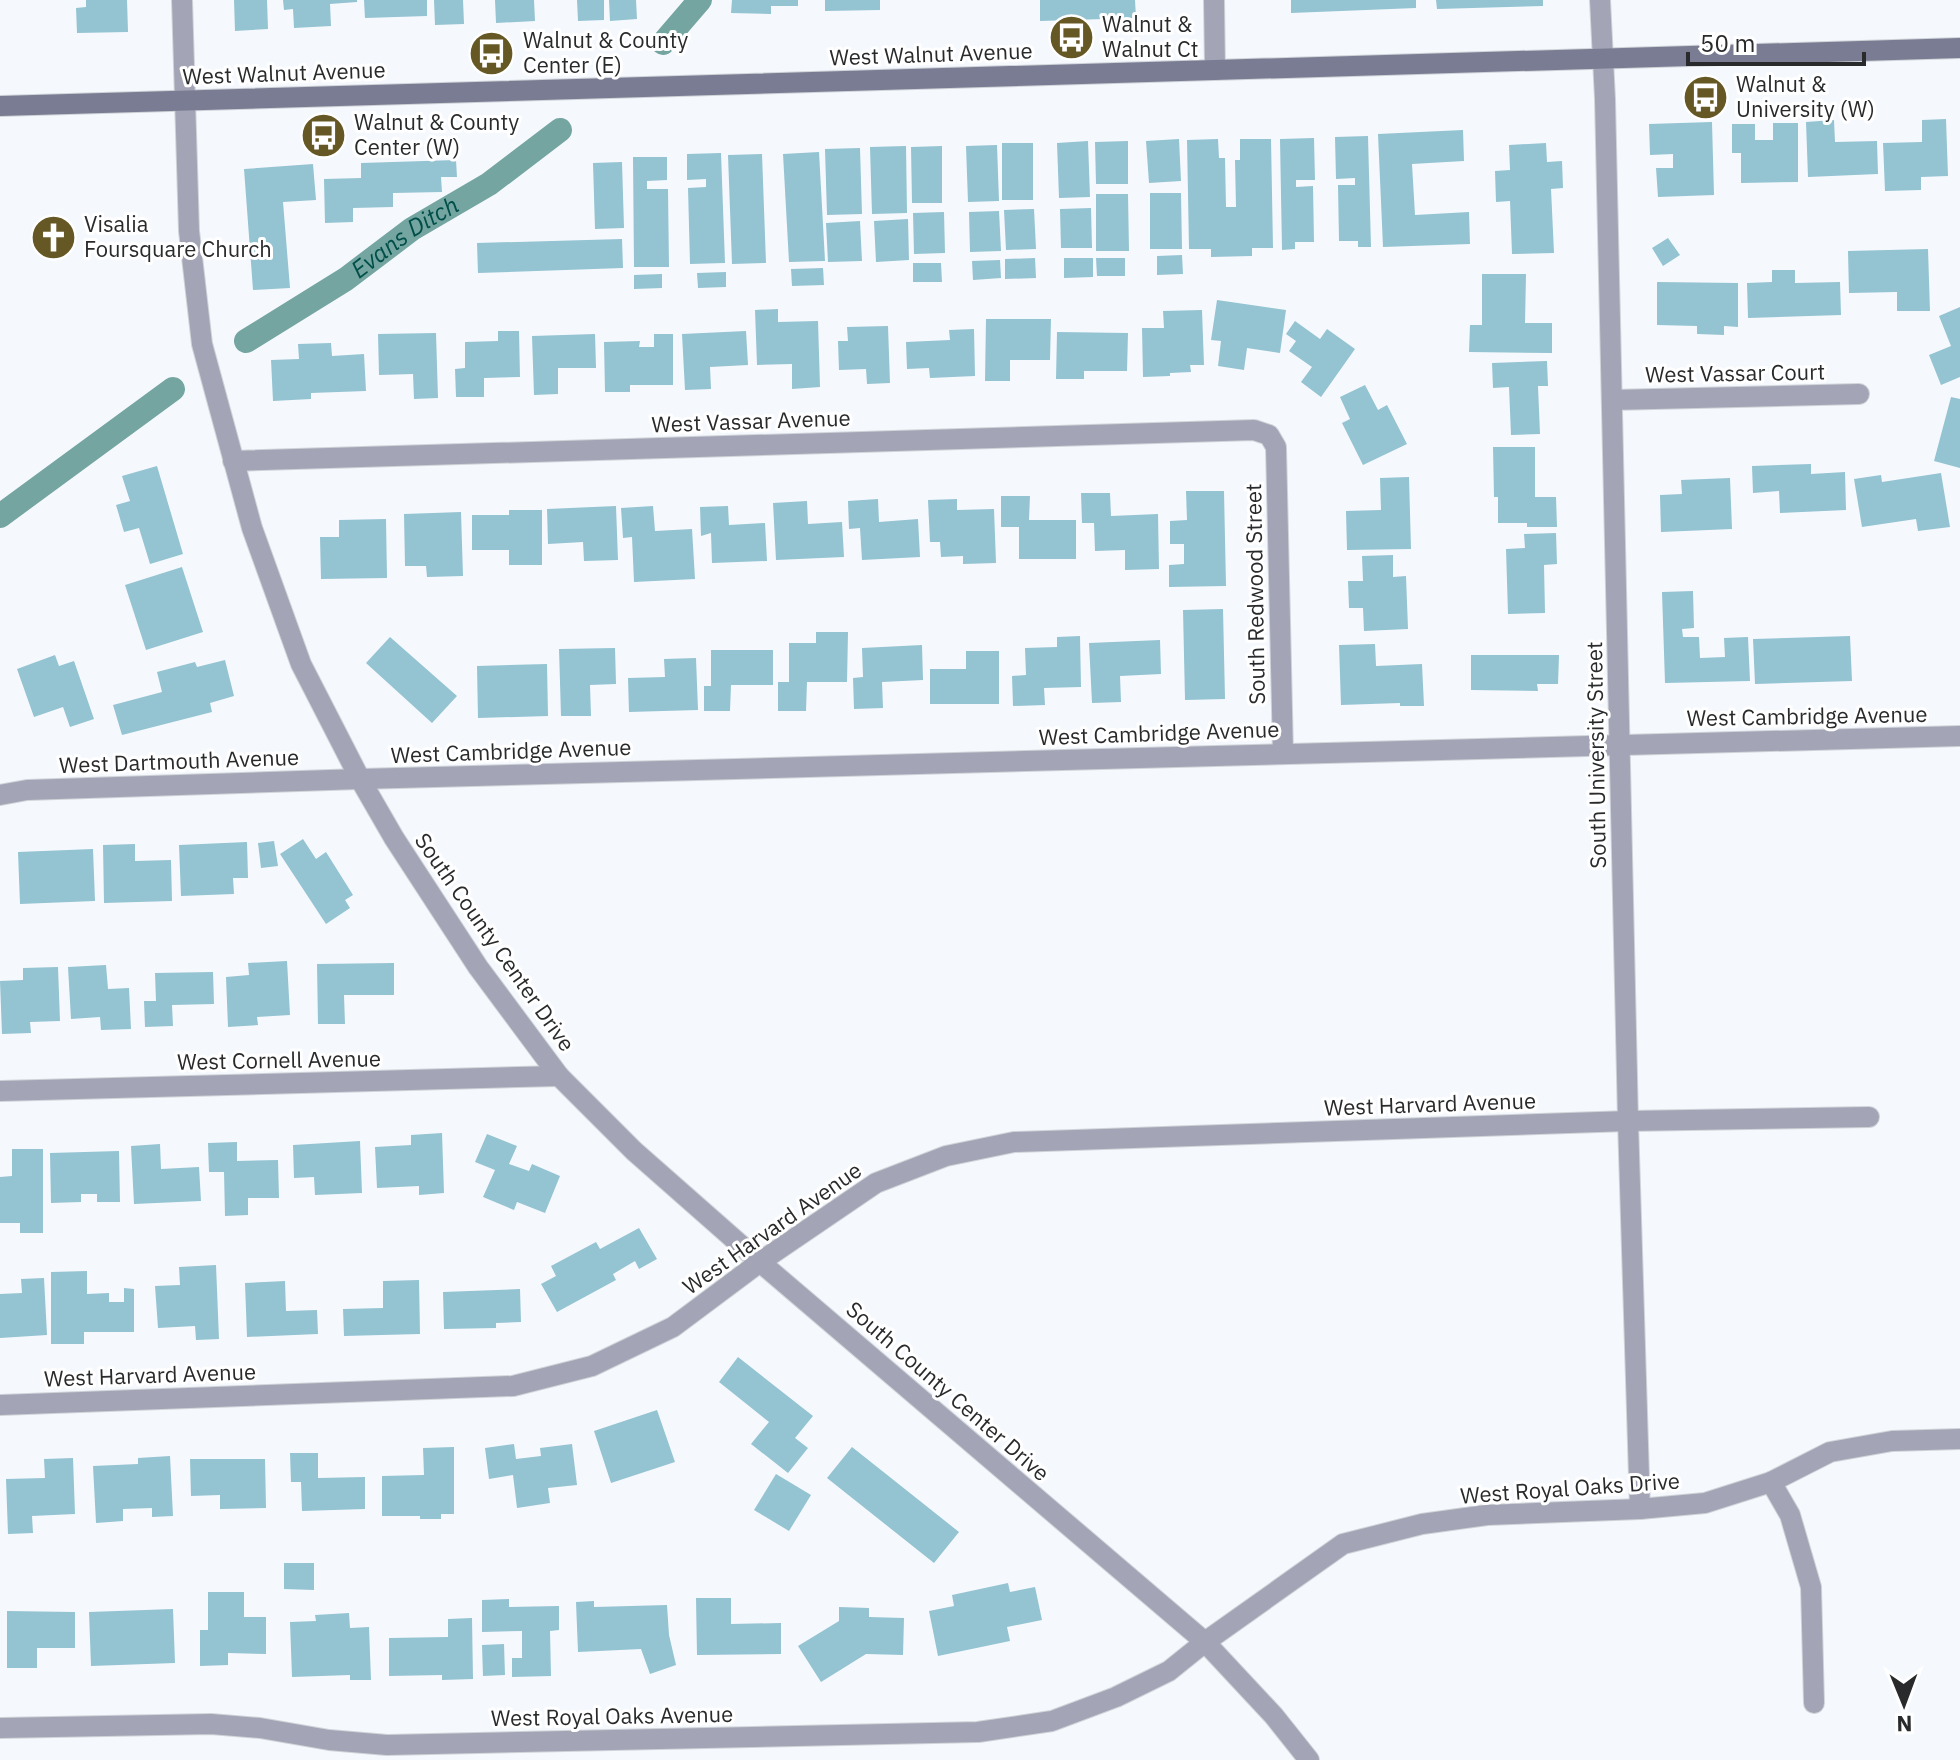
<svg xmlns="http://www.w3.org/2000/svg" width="1960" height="1760" font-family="'IBM Plex Sans',sans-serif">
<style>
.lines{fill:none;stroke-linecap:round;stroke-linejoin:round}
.canal{stroke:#74a5a0;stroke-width:24}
.building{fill:#94c3d2}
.minor-casing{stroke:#d0d4d8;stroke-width:22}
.tertiary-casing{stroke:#d0d4d8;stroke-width:22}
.secondary-casing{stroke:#d0d4d8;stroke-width:22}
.minor{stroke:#a3a4b5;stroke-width:20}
.tertiary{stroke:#a3a4b5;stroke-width:20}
.secondary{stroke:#7a7c93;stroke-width:20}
.labels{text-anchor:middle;stroke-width:6;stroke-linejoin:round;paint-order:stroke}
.poi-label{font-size:22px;fill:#282a2c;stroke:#fff;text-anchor:start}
.street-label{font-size:22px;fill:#282a2c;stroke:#fff}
.water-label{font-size:24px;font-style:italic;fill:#004e49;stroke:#fff}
</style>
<rect width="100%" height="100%" fill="#f5f9fe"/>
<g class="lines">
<!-- canal -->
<g class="canal">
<polyline points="663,43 700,0"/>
<path id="s1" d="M246 341 346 279 412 229 489 184 560 130"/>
<polyline points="0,516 173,389"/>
</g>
</g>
<!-- building -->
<g class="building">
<polygon points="86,0 127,0 128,32 77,33 76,8 86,7"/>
<polygon points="234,0 267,0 268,29 235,31"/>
<polygon points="283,0 357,0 357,2 330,4 331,26 294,28 293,9 284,10"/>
<polygon points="364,0 427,0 427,16 365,18"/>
<polygon points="434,0 463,0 464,24 435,25"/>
<polygon points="495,0 534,0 535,21 496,23"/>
<polygon points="577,0 604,0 604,20 578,21"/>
<polygon points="609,0 636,0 637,19 610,21"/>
<polygon points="732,0 798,0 798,6 771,6 771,14 731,13"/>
<polygon points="825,0 880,0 880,10 825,11"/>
<polygon points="1040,0 1135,0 1136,18 1040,21"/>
<polygon points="1291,0 1416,0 1416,8 1291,13"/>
<polygon points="1436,0 1543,0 1543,6 1437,9"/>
<polygon points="1946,119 1948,176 1921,177 1921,190 1885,191 1883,143 1922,142 1922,120"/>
<polygon points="1834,120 1835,142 1877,141 1878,174 1808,177 1806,122"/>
<polygon points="1712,122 1714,195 1658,197 1656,168 1673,168 1673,154 1650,155 1649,124"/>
<polygon points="1773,123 1798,123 1798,182 1741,183 1741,153 1732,153 1732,124 1755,124 1755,140 1773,140"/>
<polygon points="1463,130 1464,161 1412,164 1415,215 1469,212 1470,244 1383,247 1378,134"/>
<polygon points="1368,136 1371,247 1358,247 1358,241 1339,241 1338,185 1355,185 1355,178 1336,179 1335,137"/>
<polygon points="1314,138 1315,180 1296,180 1296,187 1313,186 1314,242 1295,242 1295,249 1282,250 1280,139"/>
<polygon points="1179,139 1181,181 1149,183 1146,141"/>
<polygon points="1218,139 1219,158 1225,158 1226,207 1236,207 1235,160 1240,160 1240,139 1271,139 1273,248 1252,248 1252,256 1211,257 1211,249 1189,249 1187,140"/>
<polygon points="1088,141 1090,197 1059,198 1057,143"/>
<polygon points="1128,141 1128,184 1096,184 1095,142"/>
<rect x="1002" y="143" width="31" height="57"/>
<polygon points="1546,143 1547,162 1562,161 1563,188 1551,189 1554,253 1512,254 1510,201 1496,202 1495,171 1510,170 1509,145"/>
<polygon points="997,145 999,201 968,202 966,146"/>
<polygon points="906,146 907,213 872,214 870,147"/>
<polygon points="942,146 942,203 912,203 911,147"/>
<polygon points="860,148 862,214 827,215 825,149"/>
<polygon points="819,152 825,261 789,262 783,154"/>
<polygon points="721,153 725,263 690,264 688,188 706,187 706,179 687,180 687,154"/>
<polygon points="762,154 766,263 732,264 728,155"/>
<polygon points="633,157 667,157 667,180 647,181 647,189 668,189 669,267 634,267"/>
<polygon points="456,160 457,177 441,177 442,192 393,193 393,207 353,208 353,222 325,223 324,179 361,178 361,163"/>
<polygon points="622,162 624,228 595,229 593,163"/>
<polygon points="313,164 316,200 283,202 290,288 253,290 244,169"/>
<polygon points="1150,193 1181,193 1182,249 1150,249"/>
<polygon points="1096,194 1128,194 1129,251 1096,251"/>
<polygon points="1091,208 1092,248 1061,248 1060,209"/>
<polygon points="1034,209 1036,249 1006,250 1004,210"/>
<polygon points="999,211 1001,251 970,252 969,212"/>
<polygon points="944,212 945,253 914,254 913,213"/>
<polygon points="908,219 909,260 876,262 874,221"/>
<polygon points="860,221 862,261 828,262 826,223"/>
<polygon points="1668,238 1680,255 1663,266 1652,248"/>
<polygon points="622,239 623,268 478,273 477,243"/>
<polygon points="1928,249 1930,311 1897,311 1897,292 1849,293 1848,251"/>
<polygon points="1182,255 1183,274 1157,275 1157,256"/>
<polygon points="1035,258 1036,278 1005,279 1005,259"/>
<polygon points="1064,258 1093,258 1093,277 1064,278"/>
<polygon points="1096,258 1125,258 1125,276 1097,276"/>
<polygon points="1000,260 1001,278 973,280 972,261"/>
<polygon points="913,263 941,263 942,282 913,282"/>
<polygon points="823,268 824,285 792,286 791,269"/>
<polygon points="1772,270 1795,270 1795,283 1840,282 1841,315 1748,318 1747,283 1772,282"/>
<polygon points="726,272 726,287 698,288 697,273"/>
<polygon points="662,274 662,288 634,289 634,275"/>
<polygon points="1482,274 1526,274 1525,323 1552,323 1552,353 1469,352 1470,325 1482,325"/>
<polygon points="1657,282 1738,283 1738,327 1724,326 1724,335 1697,334 1697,326 1657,325"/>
<polygon points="1217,300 1286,310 1280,353 1247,348 1244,370 1218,366 1221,341 1211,340"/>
<polygon points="1960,307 1960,377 1941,385 1929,355 1951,346 1939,316"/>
<polygon points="778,309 778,322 818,321 820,387 792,389 792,364 757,365 755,310"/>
<polygon points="1202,310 1204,365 1190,365 1191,372 1170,373 1170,376 1143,377 1142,328 1164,328 1163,311"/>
<polygon points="986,319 1051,319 1050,360 1010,360 1010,381 985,381"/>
<polygon points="1295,321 1320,339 1327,329 1355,349 1321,397 1301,382 1312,367 1289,351 1296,341 1286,334"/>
<polygon points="888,326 890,383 867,384 866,369 839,370 838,341 848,341 847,327"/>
<polygon points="974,329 975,376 930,378 929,368 907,369 906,342 950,340 949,330"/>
<polygon points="498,331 519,331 520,377 484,378 484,397 456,397 455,369 465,368 465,342 498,341"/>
<polygon points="746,331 748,365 710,367 711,389 685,390 682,334"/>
<polygon points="1057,332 1128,333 1127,371 1084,371 1084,379 1056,379"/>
<polygon points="436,333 438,398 414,399 413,374 379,375 378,334"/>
<polygon points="595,334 596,368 558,368 558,394 534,395 532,336"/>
<polygon points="654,334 673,334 673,385 630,385 630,392 605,392 604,342 640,341 639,347 654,347"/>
<polygon points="331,343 332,356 364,354 366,391 311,393 311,399 273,401 271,360 299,359 298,344"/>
<polygon points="1547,361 1548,386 1538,386 1540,434 1511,435 1509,387 1493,388 1492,363"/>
<polygon points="1365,385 1378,410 1387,405 1407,444 1363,465 1342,423 1350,419 1340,397"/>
<polygon points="1951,397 1960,399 1960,468 1934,461"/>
<polygon points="1493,447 1535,447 1535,497 1556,497 1557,527 1527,527 1527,523 1498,523 1498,497 1494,497"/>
<polygon points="1811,464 1811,474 1845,472 1846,510 1780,513 1779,491 1753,493 1752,466"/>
<polygon points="157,466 183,554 150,564 139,528 124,532 116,505 130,501 122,476"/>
<polygon points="1941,473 1950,527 1918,531 1916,519 1862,527 1854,479 1881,475 1882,482"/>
<polygon points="1409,477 1411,549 1347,550 1346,511 1381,510 1380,478"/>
<polygon points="1730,478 1732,529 1661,532 1660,495 1682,494 1681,480"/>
<polygon points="1186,491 1224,491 1226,586 1169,587 1169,565 1184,564 1184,544 1170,544 1170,521 1187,520"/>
<polygon points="1081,493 1110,493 1111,516 1158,514 1159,569 1125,570 1125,550 1095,551 1094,523 1082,523"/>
<polygon points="1001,496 1030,496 1029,520 1076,520 1076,559 1019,559 1019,527 1001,527"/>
<polygon points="878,499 879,522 918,519 920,557 862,560 860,528 849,529 848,501"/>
<polygon points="957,499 957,510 994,509 996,563 963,564 963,556 941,557 940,542 930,542 928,500"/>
<polygon points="807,501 808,524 842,522 844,557 776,560 773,503"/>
<polygon points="616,506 618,560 584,561 583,542 548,544 547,509"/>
<polygon points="653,506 655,531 692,529 695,579 634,582 632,537 623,538 621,508"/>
<polygon points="728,506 729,525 765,523 767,561 712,563 711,533 701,536 700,507"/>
<polygon points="509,510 542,510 542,565 509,565 509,550 472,550 472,515 509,515"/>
<polygon points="461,512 463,576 427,577 426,566 405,566 404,514"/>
<polygon points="386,519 387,578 321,579 320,537 339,537 339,520"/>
<polygon points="1556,533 1557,564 1544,565 1545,613 1508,614 1506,549 1525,548 1524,534"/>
<polygon points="1393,555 1393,577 1406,576 1408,629 1364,631 1363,608 1349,608 1348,581 1363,581 1362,556"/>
<polygon points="182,567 203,632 146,650 125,585"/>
<polygon points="1693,591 1694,628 1682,629 1683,637 1699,637 1700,658 1725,657 1724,638 1748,637 1750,681 1665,683 1662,592"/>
<polygon points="1223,609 1225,699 1185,700 1183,610"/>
<polygon points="816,632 848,632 847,682 807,682 806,711 778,711 778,682 789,682 789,643 816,643"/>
<polygon points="1080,636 1081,687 1044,688 1045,705 1013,706 1012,676 1026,675 1025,648 1057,647 1057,637"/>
<polygon points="1850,636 1852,681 1755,684 1753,639"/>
<polygon points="390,637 457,696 432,723 366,663"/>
<polygon points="1160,640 1161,674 1120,676 1121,702 1092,703 1089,643"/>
<polygon points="1375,644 1376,666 1422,664 1424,706 1400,706 1400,703 1341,705 1339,645"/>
<polygon points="922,645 923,680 882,682 883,708 854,709 853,678 863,677 862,648"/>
<polygon points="615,648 616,684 590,685 591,716 561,716 559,649"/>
<polygon points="711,650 773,650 773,685 731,685 730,711 704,711 704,686 711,686"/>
<polygon points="966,651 999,651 999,704 930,704 930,669 966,669"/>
<polygon points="55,655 59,666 74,661 94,719 70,727 63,707 34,717 17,669"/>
<polygon points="1471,655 1559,655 1558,684 1537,684 1538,691 1471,690"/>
<polygon points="696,658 698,710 629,712 628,678 665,677 664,659"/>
<polygon points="225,660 234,696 210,703 212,712 122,735 113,705 162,692 157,672 195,662 197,667"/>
<polygon points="547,664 548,716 478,718 477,666"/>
<polygon points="303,839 316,859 326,852 353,895 345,900 350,908 326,924 280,854"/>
<polygon points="274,841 278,866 261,868 258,843"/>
<polygon points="247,842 248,878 233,878 234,894 181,896 179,845"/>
<polygon points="135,844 135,861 171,860 172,901 104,903 103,845"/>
<polygon points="93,849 95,901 20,904 18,852"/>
<polygon points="287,961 290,1015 257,1017 258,1025 228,1027 226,977 249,975 248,963"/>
<polygon points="394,963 394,995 344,995 345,1024 318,1024 317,964"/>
<polygon points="106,965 108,989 129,988 131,1029 101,1030 100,1017 71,1019 68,967"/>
<polygon points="58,967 60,1021 30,1022 31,1033 2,1034 0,981 23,980 23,968"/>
<polygon points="213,972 214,1004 172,1005 173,1026 145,1027 144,1001 156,1001 155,973"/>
<polygon points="442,1133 444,1193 419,1195 419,1186 377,1188 375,1147 411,1145 411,1135"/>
<polygon points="487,1134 517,1146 509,1164 529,1171 532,1164 560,1176 545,1213 517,1202 514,1210 483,1197 495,1170 475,1162"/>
<polygon points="360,1141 362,1193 315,1195 314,1177 294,1178 293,1145"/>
<polygon points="237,1142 237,1161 278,1160 279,1198 248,1198 248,1215 225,1216 224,1172 209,1172 208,1143"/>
<polygon points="160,1144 161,1169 199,1167 201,1201 134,1204 131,1146"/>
<polygon points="12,1149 43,1149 43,1233 20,1233 20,1223 0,1223 0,1177 12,1176"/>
<polygon points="119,1151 120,1202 97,1202 97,1194 81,1194 81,1202 51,1203 50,1153"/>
<polygon points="639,1228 657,1259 639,1269 635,1261 613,1274 616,1280 557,1312 541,1284 556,1276 551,1266 596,1242 600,1249"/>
<polygon points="216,1265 219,1339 196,1340 195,1326 158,1328 155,1286 180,1285 179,1267"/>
<polygon points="87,1271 87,1294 109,1293 109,1302 124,1302 124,1288 134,1289 134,1332 84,1332 84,1344 51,1344 51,1272"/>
<polygon points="44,1278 47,1335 0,1338 0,1294 22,1293 21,1279"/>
<polygon points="419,1280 420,1334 344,1336 343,1309 383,1308 383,1281"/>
<polygon points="285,1281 286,1311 317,1310 318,1334 247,1337 245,1283"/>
<polygon points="520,1289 521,1322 496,1323 496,1328 444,1329 443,1292"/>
<polygon points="738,1357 813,1416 795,1438 808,1448 788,1473 751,1444 769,1422 719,1382"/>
<polygon points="657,1410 675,1462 611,1483 594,1431"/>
<polygon points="514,1444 516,1459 541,1456 540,1448 572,1444 577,1485 548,1488 550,1503 517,1508 513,1475 489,1479 485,1448"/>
<polygon points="454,1447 454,1514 441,1514 441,1519 420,1519 420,1516 382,1516 382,1476 424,1475 423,1448"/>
<polygon points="852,1447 959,1532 934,1563 827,1478"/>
<polygon points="290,1453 318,1453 318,1478 365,1477 365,1509 302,1511 301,1482 291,1482"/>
<polygon points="170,1456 173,1516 152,1517 152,1508 123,1509 123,1521 96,1523 93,1466 138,1464 138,1458"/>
<polygon points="73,1458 75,1514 32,1516 33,1533 8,1534 6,1479 45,1478 44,1459"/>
<polygon points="190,1459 265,1459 266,1508 220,1509 220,1495 191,1496"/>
<polygon points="776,1474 811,1495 789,1531 754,1510"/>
<polygon points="284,1563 314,1563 314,1590 284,1589"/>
<polygon points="1008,1583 1010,1592 1035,1587 1042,1620 1007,1627 1010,1641 938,1656 929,1611 954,1606 952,1595"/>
<polygon points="208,1592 244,1592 244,1617 266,1617 266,1654 228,1653 228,1665 200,1666 200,1630 208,1630"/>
<polygon points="696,1598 731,1598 731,1624 781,1623 781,1654 697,1655"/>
<polygon points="509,1599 509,1607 559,1606 559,1630 550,1631 551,1676 512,1677 512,1658 522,1658 522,1631 482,1632 482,1600"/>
<polygon points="594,1601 594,1607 667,1605 669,1635 676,1665 650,1674 641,1649 578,1652 576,1602"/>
<polygon points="839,1607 869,1608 869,1617 904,1618 903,1655 866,1654 821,1682 798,1646 839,1621"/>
<polygon points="173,1609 175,1663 91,1666 89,1612"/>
<polygon points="7,1611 75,1612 75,1648 37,1648 37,1668 7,1668"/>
<polygon points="349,1613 350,1628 369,1627 371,1680 350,1680 350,1675 292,1677 290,1622 316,1621 315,1615"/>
<polygon points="472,1618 473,1679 442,1680 442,1675 389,1676 389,1638 448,1637 448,1619"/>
<polygon points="504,1644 505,1675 483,1676 482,1645"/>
</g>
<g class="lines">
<defs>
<g id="minor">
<polyline points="1214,0 1215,70"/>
<polyline points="1600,0 1605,99 1628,1121 1640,1509"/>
<polyline points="1612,400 1859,394"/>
<polyline points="233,461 1254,430 1269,435 1276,447 1283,753"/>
<polyline points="0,795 27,790 360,779 1960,736"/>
<polyline points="0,1091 559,1076"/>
<polyline points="0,1405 513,1386 592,1366 673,1327 760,1262 876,1183 946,1156 1014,1142 1628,1121 1869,1117"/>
<polyline points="1771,1482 1790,1515 1811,1587 1814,1703"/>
<polyline points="0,1728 211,1724 260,1728 329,1740 387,1745 978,1732 1052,1721 1116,1697 1169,1671 1205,1642 1343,1544 1422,1524 1487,1515 1640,1509 1705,1503 1771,1482 1830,1452 1892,1441 1960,1439"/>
</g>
<polyline id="tertiary" points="182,0 189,231 202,344 252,528 301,664 360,779 394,838 478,967 559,1076 634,1151 760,1262 1205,1642 1274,1716 1309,1760"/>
<polyline id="secondary" points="0,106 1960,48"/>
</defs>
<!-- minor casing -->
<use href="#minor" class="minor-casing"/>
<!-- tertiary casing -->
<use href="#tertiary" class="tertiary-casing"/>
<!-- secondary casing -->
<use href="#secondary" class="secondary-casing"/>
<!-- minor -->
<use href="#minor" class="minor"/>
<!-- tertiary -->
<use href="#tertiary" class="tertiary"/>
<!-- secondary -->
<use href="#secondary" class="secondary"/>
</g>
<!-- icons -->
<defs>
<symbol id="bus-disc" viewBox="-11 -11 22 22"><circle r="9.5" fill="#665825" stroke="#fff"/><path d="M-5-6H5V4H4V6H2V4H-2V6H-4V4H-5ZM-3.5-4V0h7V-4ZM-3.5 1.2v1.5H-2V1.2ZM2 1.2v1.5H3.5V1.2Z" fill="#fff"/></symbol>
<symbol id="church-disc" viewBox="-11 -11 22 22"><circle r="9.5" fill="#665825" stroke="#fff"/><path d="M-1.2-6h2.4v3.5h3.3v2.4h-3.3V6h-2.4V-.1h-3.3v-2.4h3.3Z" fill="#fff"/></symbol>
</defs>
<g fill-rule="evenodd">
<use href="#bus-disc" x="1046" y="12" width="51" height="51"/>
<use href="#bus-disc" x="466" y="28" width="51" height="51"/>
<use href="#bus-disc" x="1680" y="72" width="51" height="51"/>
<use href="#bus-disc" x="298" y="110" width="51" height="51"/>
<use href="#church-disc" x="28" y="212" width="51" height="51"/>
</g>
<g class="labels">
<!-- poi labels -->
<g class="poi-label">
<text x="1102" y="32">Walnut &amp;<tspan x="1102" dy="25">Walnut Ct</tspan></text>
<text x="523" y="48">Walnut &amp; County<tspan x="523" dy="25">Center (E)</tspan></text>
<text x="1736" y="92">Walnut &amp;<tspan x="1736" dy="25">University (W)</tspan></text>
<text x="354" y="130">Walnut &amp; County<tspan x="354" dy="25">Center (W)</tspan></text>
<text x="84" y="232">Visalia<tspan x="84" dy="25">Foursquare Church</tspan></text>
</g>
<!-- street labels -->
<g class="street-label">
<text transform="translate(931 54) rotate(-2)" y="8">West Walnut Avenue</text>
<text transform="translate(284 73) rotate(-2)" y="8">West Walnut Avenue</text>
<text transform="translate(1735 373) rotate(-1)" y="8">West Vassar Court</text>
<text transform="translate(751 421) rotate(-2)" y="8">West Vassar Avenue</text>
<text transform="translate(1255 594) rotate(-91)" y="8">South Redwood Street</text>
<text transform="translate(1807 716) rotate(-1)" y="8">West Cambridge Avenue</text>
<text transform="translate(1159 733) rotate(-2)" y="8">West Cambridge Avenue</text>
<text transform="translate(511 751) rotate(-2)" y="8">West Cambridge Avenue</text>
<text transform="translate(1596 755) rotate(-91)" y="8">South University Street</text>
<text transform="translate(179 761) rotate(-2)" y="8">West Dartmouth Avenue</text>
<text transform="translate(495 942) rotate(55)" y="8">South County Center Drive</text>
<text transform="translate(279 1060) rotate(-1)" y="8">West Cornell Avenue</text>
<text transform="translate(1430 1104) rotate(-2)" y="8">West Harvard Avenue</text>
<text transform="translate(772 1228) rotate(-35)" y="8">West Harvard Avenue</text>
<text transform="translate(150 1375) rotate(-2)" y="8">West Harvard Avenue</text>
<text transform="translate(948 1391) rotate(41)" y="8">South County Center Drive</text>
<text transform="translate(1570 1488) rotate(-4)" y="8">West Royal Oaks Drive</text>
<text transform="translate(612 1716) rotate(-1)" y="8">West Royal Oaks Avenue</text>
</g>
<!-- water labels -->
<g class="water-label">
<text dy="8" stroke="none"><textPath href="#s1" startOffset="190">Evans Ditch</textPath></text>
</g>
</g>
<!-- north arrow -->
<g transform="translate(1904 1704) rotate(179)" stroke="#ffffff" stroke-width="6" paint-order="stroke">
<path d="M0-6L14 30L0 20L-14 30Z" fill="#282a2c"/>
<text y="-12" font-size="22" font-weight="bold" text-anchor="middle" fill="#282a2c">N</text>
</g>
<!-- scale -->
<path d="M1688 52v12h176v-12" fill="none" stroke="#282a2c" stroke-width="4"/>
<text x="1700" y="52" font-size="24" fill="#282a2c" stroke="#ffffff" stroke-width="6" paint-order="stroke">50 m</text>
</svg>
